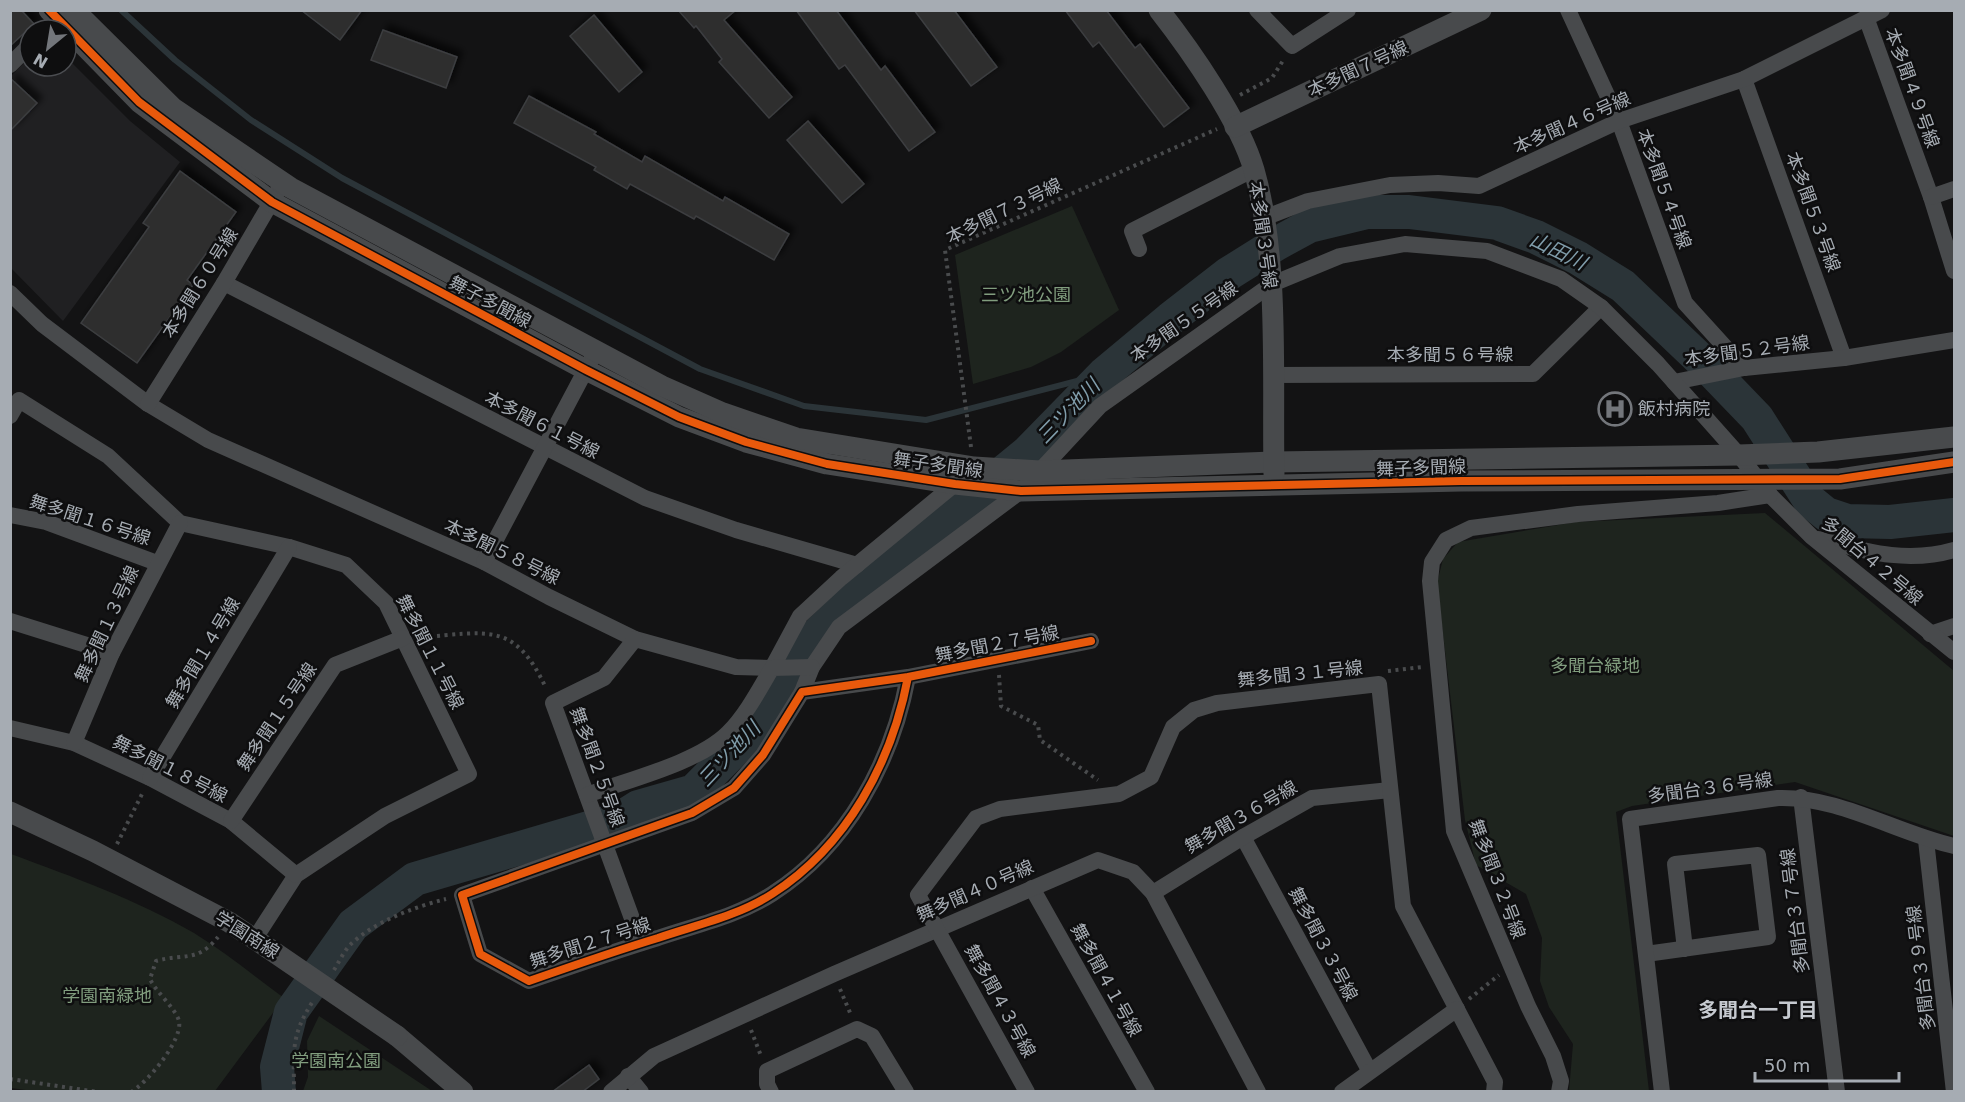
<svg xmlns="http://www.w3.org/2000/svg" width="1965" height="1102" font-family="'DejaVu Sans','Noto Sans JP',sans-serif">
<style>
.built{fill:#202022}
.green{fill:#1e241e}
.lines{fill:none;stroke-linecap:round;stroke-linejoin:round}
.stream{stroke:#2b3438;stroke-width:6}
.river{stroke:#2b3438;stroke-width:34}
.building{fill:#2e2e2f;stroke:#3c3e40;stroke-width:1.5;filter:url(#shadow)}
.path{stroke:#494b4d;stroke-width:4;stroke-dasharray:3 4.5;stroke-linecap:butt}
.minor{stroke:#484a4c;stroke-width:16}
.tertiary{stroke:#484a4c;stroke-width:21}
.tertiary-bridge{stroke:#484a4c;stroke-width:21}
.cycleway-casing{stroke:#0e0e0f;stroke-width:11}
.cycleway{stroke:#e8590c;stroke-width:8}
.labels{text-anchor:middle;stroke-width:5;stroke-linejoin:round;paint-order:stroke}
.street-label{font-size:18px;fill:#a6acb3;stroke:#0e0e0f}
.park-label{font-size:18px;fill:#819d7e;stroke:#0e0e0f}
.poi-label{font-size:18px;fill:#a6acb3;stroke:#0e0e0f;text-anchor:start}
.water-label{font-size:20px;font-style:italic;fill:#809dab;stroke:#0e0e0f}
.neighbourhood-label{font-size:20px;font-weight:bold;fill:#c6cad0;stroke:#0e0e0f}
</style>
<defs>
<filter id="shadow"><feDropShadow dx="5.5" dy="-5.5" stdDeviation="3" flood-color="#0009"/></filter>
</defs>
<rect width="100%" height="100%" fill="#131314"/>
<!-- built -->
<polygon class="built" points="30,57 30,66 66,66 66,57 130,121 180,162 63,321 11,268 11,76"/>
<!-- green -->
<g class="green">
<polygon points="1072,206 1119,310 1061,352 1031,367 973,384 955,255"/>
<polygon points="1765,513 1954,671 1954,836 1795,782 1632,806 1616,812 1649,1091 1569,1091 1573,1044 1549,1007 1540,981 1542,938 1526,894 1476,865 1465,820 1437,583 1443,559 1458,542 1576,522"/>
<path d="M11 854C73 877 137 900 194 933 225 952 254 976 284 998L215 1091 40 1092 11 1088Z"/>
<polygon points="319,1016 432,1091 303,1091 308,1077 307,1041"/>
</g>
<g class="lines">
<!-- stream -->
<polyline class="stream" points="121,10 175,60 251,120 342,178 700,369 804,406 926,420 1104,374"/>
<!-- river -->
<polyline class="river" points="279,1092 277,1067 291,1012 353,925 415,879 619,819 638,807 694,791 759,725 803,648 878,575 1027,453 1104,374 1170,319 1228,274 1276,244 1309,226 1367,212 1409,212 1497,223 1536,237 1578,258 1623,286 1706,365 1757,418 1810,501 1826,514 1847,521 1890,522 1954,515"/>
</g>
<!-- building -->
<g class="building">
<polygon points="10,10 21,10 34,24 10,46"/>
<polygon points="301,10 362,10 340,40"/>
<polygon points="678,10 736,10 724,20 792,97 769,118 719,62 722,59 696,26 694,28"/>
<polygon points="796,10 836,10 881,70 885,66 935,132 909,151 845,65 839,69"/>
<polygon points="914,10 954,10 997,67 971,86"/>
<polygon points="1065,10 1106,10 1135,48 1140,44 1189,108 1164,127 1099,42 1093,47"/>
<polygon points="594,15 642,72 619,92 570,36"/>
<polygon points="383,30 457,57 446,88 371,60"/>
<polygon points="10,78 37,103 10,131"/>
<polygon points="529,96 596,132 594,134 642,162 645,156 723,201 725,197 789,234 774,260 696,216 694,219 630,184 627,189 594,170 596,167 514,123"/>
<polygon points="808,121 864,184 842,203 787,140"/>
<polygon points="180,171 236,212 187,280 193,285 137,363 81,323 149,227 143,223"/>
<polygon points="589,1065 599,1079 582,1092 552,1092"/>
</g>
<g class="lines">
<!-- path -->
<g class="path">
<polyline points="1240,95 1272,78 1284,59"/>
<polyline points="971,447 945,250 1217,129"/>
<path d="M422 637C487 633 514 620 546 688"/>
<polyline points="1388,671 1422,667"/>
<polyline points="999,675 1001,706 1038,725 1040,740 1098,780"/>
<polyline points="117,844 143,792"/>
<path d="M334 970C339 962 343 953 349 946 373 922 414 907 446 899"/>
<polyline points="840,989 851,1015"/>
<polyline points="1469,999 1499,975"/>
<polyline points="751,1030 761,1056"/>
<polyline points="10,1079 98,1092"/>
<path d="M131 1092C147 1083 183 1040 179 1021 176 1009 156 992 150 979L156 961C184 953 197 963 218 937"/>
<path d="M294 1092C294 1051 290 1037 313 1001"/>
</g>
<!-- minor -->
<g class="minor">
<polyline points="1257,10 1292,46 1348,10"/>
<polyline points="1568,10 1619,121 1685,303 1744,368"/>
<polyline points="1867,20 1931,197 1954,271"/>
<polyline points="45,30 64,10"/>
<polyline points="10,65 30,45"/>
<polyline points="1744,79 1844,358"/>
<polyline points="1931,197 1954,189"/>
<polyline points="1264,218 1308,201 1390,185 1438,183 1479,186 1619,121 1744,79 1882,10"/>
<polyline points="1139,249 1132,231 1254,169"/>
<polyline points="224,283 645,498 736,530 857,565"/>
<polyline points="10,293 42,324 148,404 208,440 484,562 549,597 635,639 736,667 772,668 800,616 841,578 961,479"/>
<polyline points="1272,375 1533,374 1601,307"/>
<polyline points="1674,382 1744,368 1844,358 1954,340"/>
<polyline points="148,404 224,283 283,182"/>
<polyline points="10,416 19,400 108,456 180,523 289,547 346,565 386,603 469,774 385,816 296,875 254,940"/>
<polyline points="10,515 46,522 157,563"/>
<path d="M1818 539C1865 551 1906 564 1954 550"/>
<polyline points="484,562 591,360"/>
<polyline points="10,621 112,653"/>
<polyline points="1930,634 1954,626"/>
<polyline points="635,639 604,678 553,703 641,943"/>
<path d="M908 677 802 692 763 755 734 788 692 813 462 895 480 954 529 981C572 966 615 951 658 938 696 925 738 916 772 894 847 846 892 762 908 677L1091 641"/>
<polyline points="802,692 812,667 839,627 1021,491 1100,406 1272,284 1340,256 1405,244 1487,251 1561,279 1601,307 1658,364 1739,455 1770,495 1812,537 1954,652"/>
<polyline points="10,728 74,743 150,778 231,821 296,875"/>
<polyline points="74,743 112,653 180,523"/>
<polyline points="150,778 289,547"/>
<path d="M587 795C627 780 698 763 728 733 746 715 759 690 772 668L812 667"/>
<polyline points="1801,797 1837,1092"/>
<polyline points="231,821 335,665 403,638"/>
<polyline points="1243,837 1369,1070"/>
<polyline points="1926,840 1954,1092"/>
<polyline points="1032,888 1147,1092"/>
<polyline points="1153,893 1243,837 1312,798 1390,790"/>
<polyline points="1646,954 1768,937 1758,855 1675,864 1685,949"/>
<polyline points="628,1076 641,1092"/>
<polyline points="611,1092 654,1056 834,974 1098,860 1133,872 1153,893 1258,1092"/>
<polyline points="771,1092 767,1084 767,1071 857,1029 872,1036 906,1092"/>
<polyline points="1027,1092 918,895 976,818 1000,809 1119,794 1151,777 1173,727 1194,710 1217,703 1379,684 1403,906 1495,1082 1494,1092"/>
<polyline points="1342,1092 1457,1009"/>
<polyline points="1559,1092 1561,1081 1553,1056 1528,1006 1454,831 1430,581 1432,562 1446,540 1471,528 1578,514 1718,503 1770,495"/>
<path d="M1662 1092 1630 819 1778 798C1839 796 1896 833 1954 846"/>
</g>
<!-- tertiary -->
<g class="tertiary">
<polyline points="49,10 139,102 272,202 586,370 679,417 746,442 827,464 955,484 1021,491 1461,481 1840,479 1954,462"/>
<polyline points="74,10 173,108 291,188 662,386 723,413 796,438 974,467 1040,471 1274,462 1739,455 1818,452 1954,437"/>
<path d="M1159 10C1191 51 1240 121 1254 170 1280 261 1272 379 1274 474"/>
<polyline points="1235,127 1481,10"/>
<polyline points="10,812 93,851 229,922 268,948"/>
<polyline points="397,1036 463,1092"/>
</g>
<!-- tertiary-bridge -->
<polyline class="tertiary-bridge" points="268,948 397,1036"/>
<defs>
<g id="cycleway">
<polyline points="49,10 139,102 272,202 586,370 679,417 746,442 827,464 955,484 1021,491 1461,481 1840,479 1954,462"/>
<path d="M908 677 802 692 763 755 734 788 692 813 462 895 480 954 529 981C572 966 615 951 658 938 696 925 738 916 772 894 847 846 892 762 908 677L1091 641"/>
</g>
</defs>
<!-- cycleway casing -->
<use href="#cycleway" class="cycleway-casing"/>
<!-- cycleway -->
<use href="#cycleway" class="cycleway"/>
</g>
<!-- icons -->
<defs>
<symbol id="hospital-ring" viewBox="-11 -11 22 22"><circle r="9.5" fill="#0e0e0f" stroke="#73767b" stroke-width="1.5"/><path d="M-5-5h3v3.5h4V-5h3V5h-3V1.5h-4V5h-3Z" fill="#73767b"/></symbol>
</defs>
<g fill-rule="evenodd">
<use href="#hospital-ring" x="1596" y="390" width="38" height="38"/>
</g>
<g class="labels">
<!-- street labels -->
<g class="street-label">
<text transform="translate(1358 69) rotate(-25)" y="6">本多聞７号線</text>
<text transform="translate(1912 88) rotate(70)" y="6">本多聞４９号線</text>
<text transform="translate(1572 123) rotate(-24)" y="6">本多聞４６号線</text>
<text transform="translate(1664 189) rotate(70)" y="6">本多聞５４号線</text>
<text transform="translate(1004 211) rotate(-26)" y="6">本多聞７３号線</text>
<text transform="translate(1813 212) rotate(70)" y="6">本多聞５３号線</text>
<text transform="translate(1263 235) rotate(82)" y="6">本多聞３号線</text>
<text transform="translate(200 283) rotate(-58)" y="6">本多聞６０号線</text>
<text transform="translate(490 302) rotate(28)" y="6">舞子多聞線</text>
<text transform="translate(1184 322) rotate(-35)" y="6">本多聞５５号線</text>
<text transform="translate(1747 351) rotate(-8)" y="6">本多聞５２号線</text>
<text x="1450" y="361">本多聞５６号線</text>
<text transform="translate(542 425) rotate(27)" y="6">本多聞６１号線</text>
<text transform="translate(938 465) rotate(8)" y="6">舞子多聞線</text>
<text transform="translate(1421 468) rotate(-2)" y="6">舞子多聞線</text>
<text transform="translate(90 520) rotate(18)" y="6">舞多聞１６号線</text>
<text transform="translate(502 552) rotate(26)" y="6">本多聞５８号線</text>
<text transform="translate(1872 561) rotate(40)" y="6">多聞台４２号線</text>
<text transform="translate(107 624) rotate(-65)" y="6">舞多聞１３号線</text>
<text transform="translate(997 644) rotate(-11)" y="6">舞多聞２７号線</text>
<text transform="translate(430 652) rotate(63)" y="6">舞多聞１１号線</text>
<text transform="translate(203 653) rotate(-59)" y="6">舞多聞１４号線</text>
<text transform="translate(1300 674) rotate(-6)" y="6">舞多聞３１号線</text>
<text transform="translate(277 717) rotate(-56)" y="6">舞多聞１５号線</text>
<text transform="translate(597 767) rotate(70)" y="6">舞多聞２５号線</text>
<text transform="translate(170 769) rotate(27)" y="6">舞多聞１８号線</text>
<text transform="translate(1710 788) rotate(-8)" y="6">多聞台３６号線</text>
<text transform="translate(1241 817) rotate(-30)" y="6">舞多聞３６号線</text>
<text transform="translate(1497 879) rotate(69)" y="6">舞多聞３２号線</text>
<text transform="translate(975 891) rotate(-24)" y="6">舞多聞４０号線</text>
<text transform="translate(1795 911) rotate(-97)" y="6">多聞台３７号線</text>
<text transform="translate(247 935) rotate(32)" y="6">学園南線</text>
<text transform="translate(590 943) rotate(-18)" y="6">舞多聞２７号線</text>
<text transform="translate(1323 944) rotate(62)" y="6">舞多聞３３号線</text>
<text transform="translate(1921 968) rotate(-97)" y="6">多聞台３９号線</text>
<text transform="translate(1106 980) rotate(61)" y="6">舞多聞４１号線</text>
<text transform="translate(1000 1001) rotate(61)" y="6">舞多聞４３号線</text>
</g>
<!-- park labels -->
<g class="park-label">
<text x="1026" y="301">三ツ池公園</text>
<text x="1595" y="672">多聞台緑地</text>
<text x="107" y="1002">学園南緑地</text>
<text x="336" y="1067">学園南公園</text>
</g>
<!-- poi labels -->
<g class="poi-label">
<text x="1638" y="415">飯村病院</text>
</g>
<!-- water labels -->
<g class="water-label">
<text transform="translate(1558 251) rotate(26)" y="7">山田川</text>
<text transform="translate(1068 411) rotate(-46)" y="7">三ツ池川</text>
<text transform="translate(729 754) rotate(-47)" y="7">三ツ池川</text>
</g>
<!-- neighbourhood labels -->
<g class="neighbourhood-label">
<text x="1758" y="1017">多聞台一丁目</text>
</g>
</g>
<!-- border -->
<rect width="1965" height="1102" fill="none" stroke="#a6acb3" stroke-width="24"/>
<!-- north arrow -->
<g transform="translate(48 48) rotate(210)"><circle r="28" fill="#0e0e0f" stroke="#4b4d51" stroke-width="1.5"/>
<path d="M0-4.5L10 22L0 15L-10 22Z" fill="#73767b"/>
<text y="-9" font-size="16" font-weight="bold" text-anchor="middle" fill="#a6acb3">N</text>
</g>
<!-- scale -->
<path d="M1755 1072v9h144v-9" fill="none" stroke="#a6acb3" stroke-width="3"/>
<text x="1764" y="1072" font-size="18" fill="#a6acb3" stroke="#0e0e0f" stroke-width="4.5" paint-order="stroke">50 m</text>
</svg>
